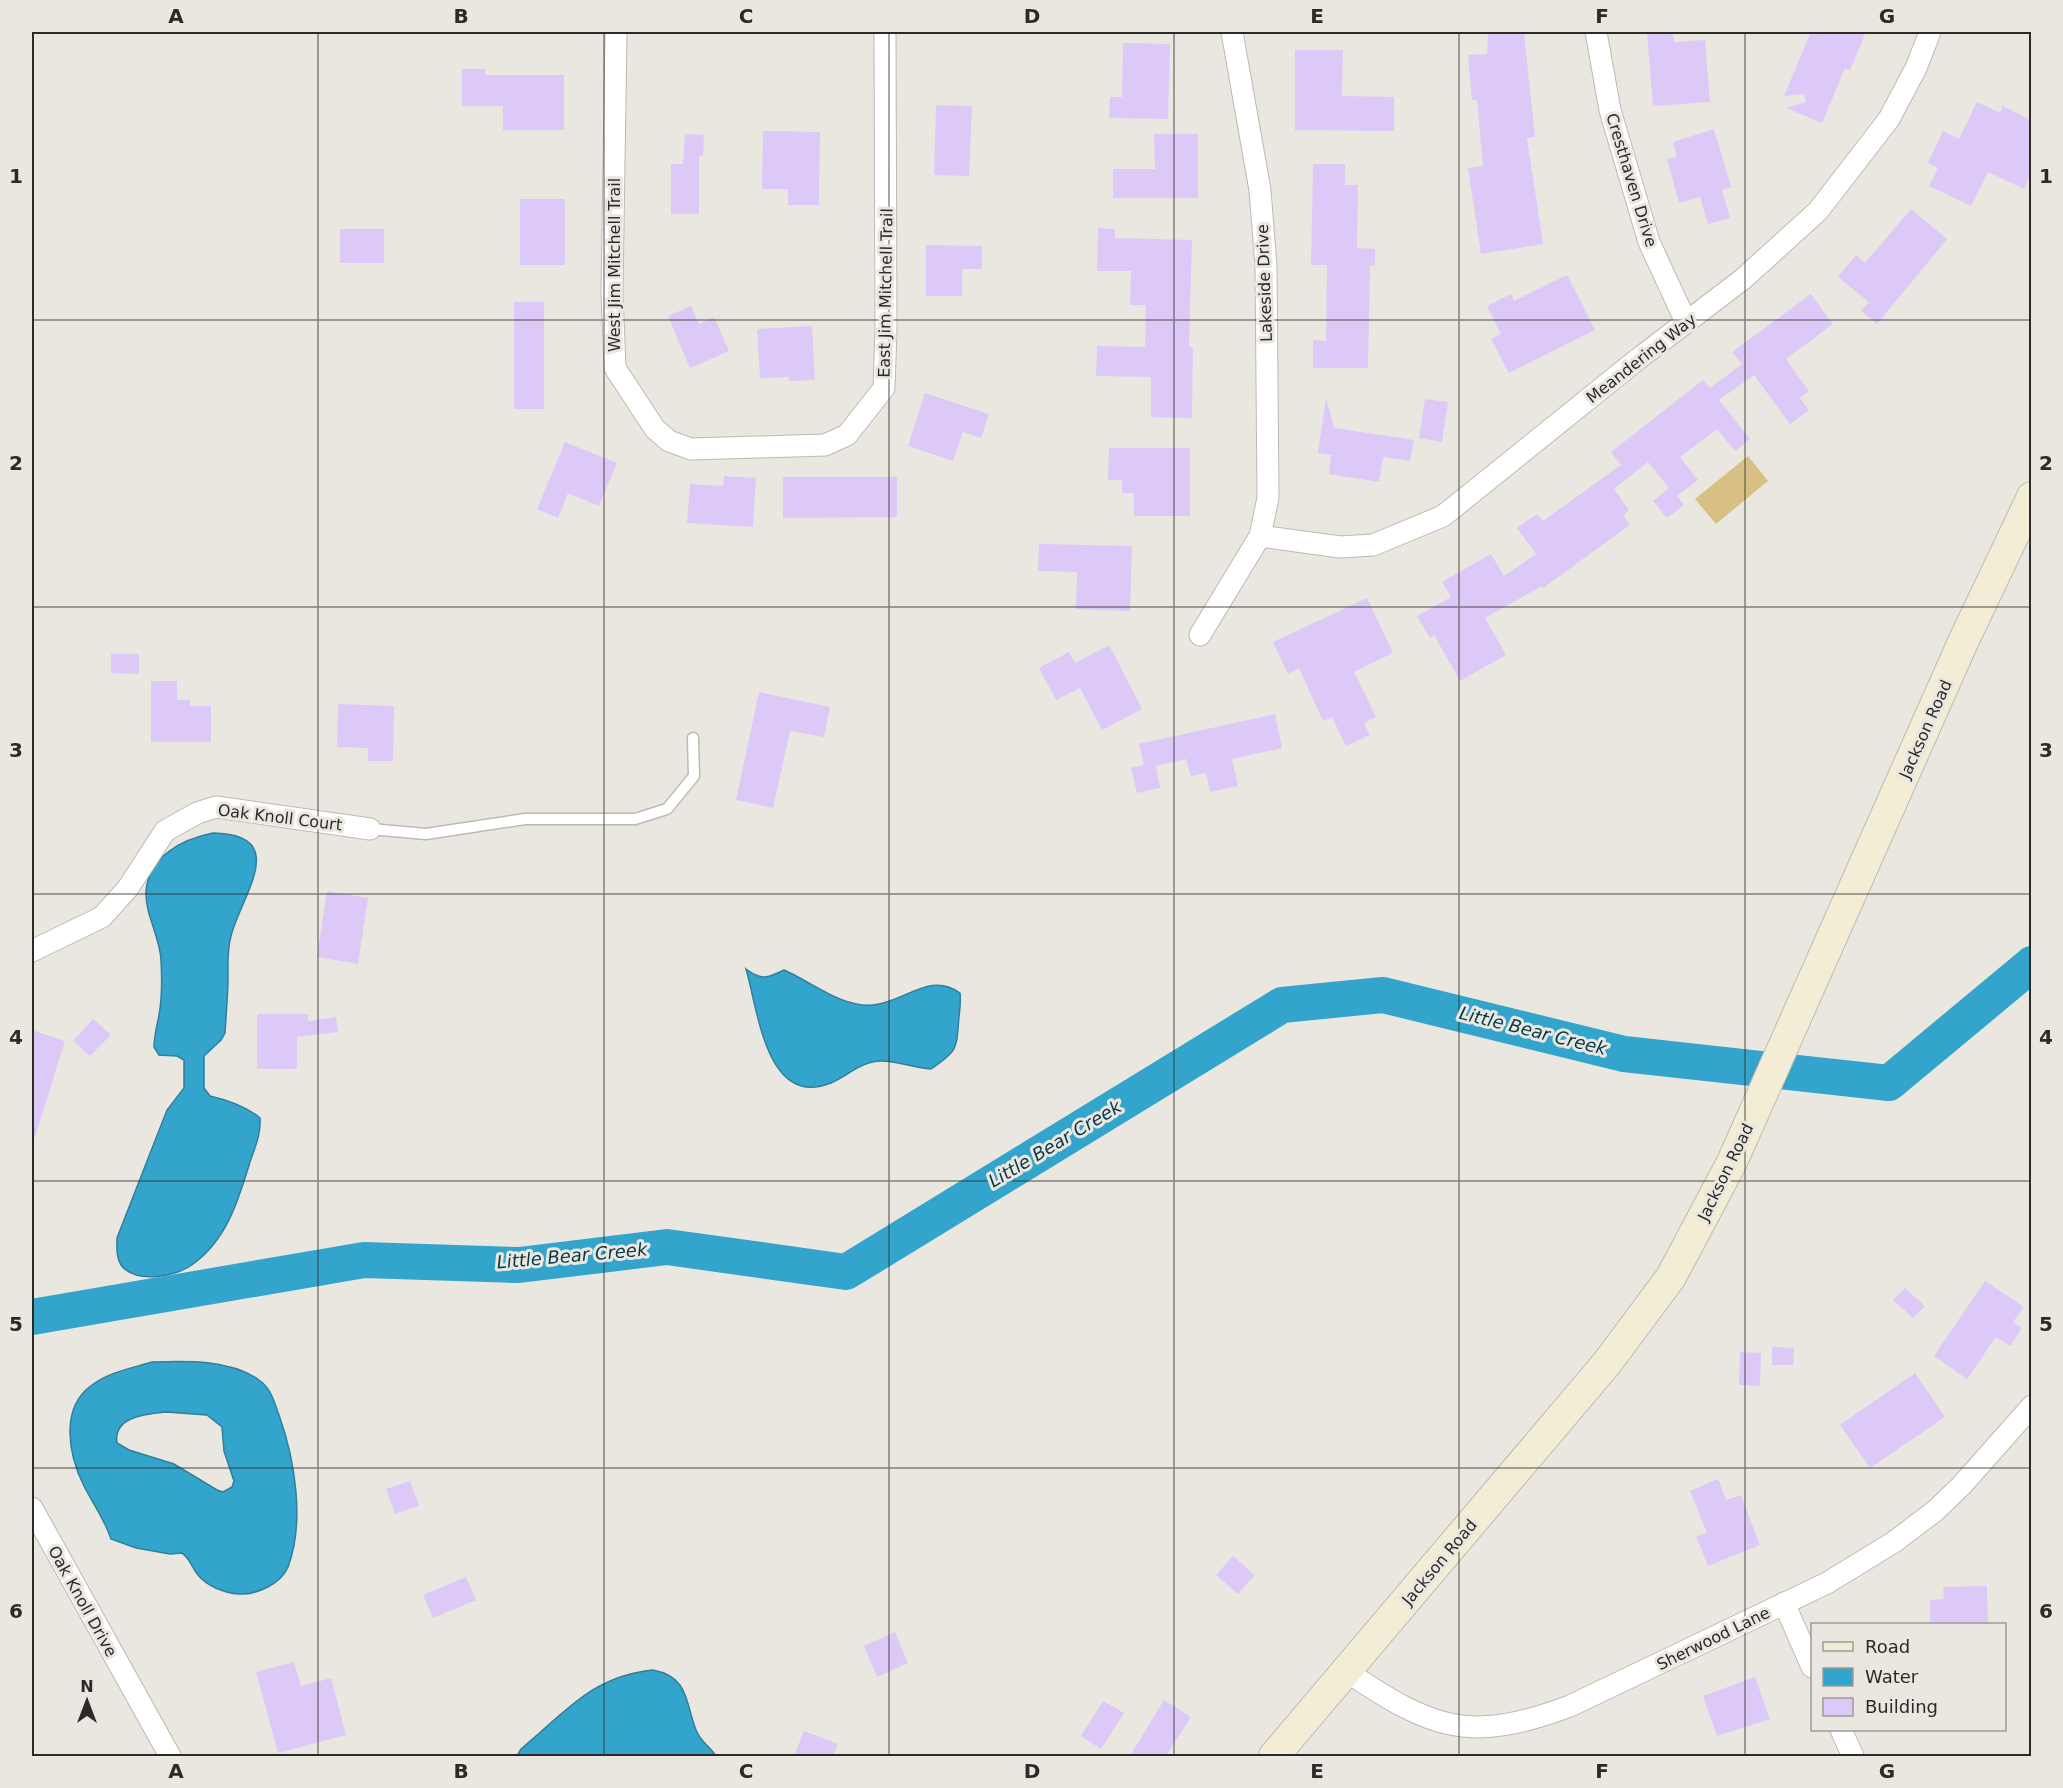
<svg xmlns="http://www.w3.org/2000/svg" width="2063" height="1788" font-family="'DejaVu Sans',sans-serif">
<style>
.garden{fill:#d8c084}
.water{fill:#33a4cb;stroke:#317f9a;stroke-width:1.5;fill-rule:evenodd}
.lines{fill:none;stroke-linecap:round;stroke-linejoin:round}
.river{stroke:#33a4cb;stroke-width:36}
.building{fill:#ddc9f8}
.service-casing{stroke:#bcbab3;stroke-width:13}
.minor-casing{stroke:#bcbab3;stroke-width:23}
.secondary-casing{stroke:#bcbab3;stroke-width:32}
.service{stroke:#fff;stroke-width:10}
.minor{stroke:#fff;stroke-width:21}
.secondary{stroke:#f4edd5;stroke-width:30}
.grid{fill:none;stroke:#2b2a27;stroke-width:1.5;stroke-opacity:0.55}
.labels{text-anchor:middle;stroke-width:6;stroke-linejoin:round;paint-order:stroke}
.street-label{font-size:16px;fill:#2b2a27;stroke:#eae7e1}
.water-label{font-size:18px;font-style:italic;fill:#053848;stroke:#eae7e1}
.neatline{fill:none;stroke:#2b2a27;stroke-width:2}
.grid-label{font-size:20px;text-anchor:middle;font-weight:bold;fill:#2b2a27}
</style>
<rect width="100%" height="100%" fill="#eae7e1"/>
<!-- garden -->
<polygon class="garden" points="1748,456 1768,481 1716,524 1695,499"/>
<!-- water -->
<g class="water">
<path d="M213 833C292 834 241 896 231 936 227 950 228 963 228 977 228 996 226 1014 225 1033L221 1040 204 1056V1088L210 1096C227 1100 246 1106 260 1118 261 1135 255 1147 250 1162 238 1201 227 1239 193 1264 177 1277 135 1284 121 1265 116 1257 117 1247 117 1238L167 1110 184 1088V1060L177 1056 159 1055 154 1047C154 1036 157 1026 159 1015 162 998 162 977 161 960 160 937 145 914 146 892 148 856 183 839 213 833Z"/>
<path d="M746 969C762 981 768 978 784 970 812 982 842 1008 873 1005 905 1002 930 971 960 993 961 1002 960 1008 959 1017 956 1049 959 1050 931 1069 914 1068 898 1061 881 1061 862 1061 847 1076 831 1083 766 1109 758 1009 746 969Z"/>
<path d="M152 1362C186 1361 230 1359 259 1380 271 1388 274 1402 279 1415 295 1460 305 1522 288 1567 281 1584 256 1595 239 1594 224 1593 207 1586 198 1575 192 1568 190 1558 182 1553L170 1554 136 1548 111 1539C105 1520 93 1504 84 1486 69 1456 59 1408 92 1385 109 1372 132 1368 152 1362ZM166 1412 207 1415 222 1427 224 1451 234 1481 232 1487 223 1492 217 1490 174 1464 129 1450 117 1443C113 1416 147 1414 166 1412Z"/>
<path d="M653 1670C689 1677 685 1701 696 1730 700 1741 710 1747 716 1756H517L521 1749C566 1712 592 1676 653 1670Z"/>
</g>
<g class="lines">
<!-- river -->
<polyline class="river" points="32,1317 364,1260 519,1265 667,1247 846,1272 1282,1005 1383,995 1624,1054 1889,1083 2032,964"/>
</g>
<!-- building -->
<g class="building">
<polygon points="1488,32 1524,32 1535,137 1527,138 1543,244 1481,254 1468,168 1483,166 1477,100 1472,100 1468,55 1487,54"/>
<polygon points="1647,32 1673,32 1674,42 1705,40 1710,102 1653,106"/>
<polygon points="1811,32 1866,32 1850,70 1845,68 1822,123 1786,108 1806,102 1804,94 1784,96"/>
<polygon points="1123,43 1170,44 1168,119 1109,118 1110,97 1122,97"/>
<polygon points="1295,50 1343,50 1342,96 1394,97 1394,131 1295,130"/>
<polygon points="462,69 485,69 485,75 564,75 564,130 503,130 503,106 462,106"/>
<polygon points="1977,102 2000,113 2003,106 2031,120 2031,173 2024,189 1988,172 1971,206 1929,186 1938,168 1928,163 1943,131 1959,139"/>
<polygon points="936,105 972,106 969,176 934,175"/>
<polygon points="1714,129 1731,187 1722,190 1730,218 1708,224 1700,197 1679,203 1667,159 1677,157 1673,142"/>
<polygon points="763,131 820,132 819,205 788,205 788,189 762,189"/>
<polygon points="685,134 704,135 703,156 699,156 699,214 671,214 671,164 683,164"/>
<polygon points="1154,134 1198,134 1198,198 1113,198 1113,169 1155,169"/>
<polygon points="1313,164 1345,164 1345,185 1358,185 1357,248 1375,249 1375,266 1370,266 1368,368 1313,368 1313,340 1326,341 1327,265 1311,265"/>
<rect x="520" y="199" width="45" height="66"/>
<polygon points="1911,209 1947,239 1877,324 1861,311 1869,302 1838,277 1856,255 1865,263"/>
<polygon points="1098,228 1115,229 1115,238 1192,240 1189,347 1193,347 1192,418 1151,417 1151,377 1096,376 1097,346 1145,347 1146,305 1130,305 1131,271 1097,271"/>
<rect x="340" y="229" width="44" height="34"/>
<polygon points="926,245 982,246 982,269 962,269 962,296 926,296"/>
<polygon points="1567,275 1595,330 1509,373 1491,339 1501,334 1487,306 1511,294 1514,301"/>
<polygon points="1811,294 1833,324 1786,359 1809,391 1800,398 1809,410 1790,424 1754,375 1719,400 1750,439 1735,451 1717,429 1680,457 1698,480 1677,496 1684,505 1667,518 1653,501 1669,488 1648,462 1614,489 1629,510 1623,515 1630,525 1543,588 1542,586 1485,618 1506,655 1460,681 1434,635 1430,638 1417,616 1451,597 1442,582 1491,554 1504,576 1536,554 1517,528 1537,514 1543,521 1621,465 1611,452 1703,380 1710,388 1742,364 1732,352"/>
<rect x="514" y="302" width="30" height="107"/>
<polygon points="691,306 699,324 714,317 729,351 690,368 668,316"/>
<polygon points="812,326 815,380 789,381 789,377 760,378 757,329"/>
<polygon points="925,393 989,414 981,438 963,432 953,461 908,446"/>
<polygon points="1326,397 1334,428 1414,440 1410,461 1383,457 1379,482 1329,474 1331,455 1318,453"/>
<polygon points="1425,399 1448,402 1442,442 1419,438"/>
<polygon points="565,442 617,463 599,506 568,493 558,518 537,509"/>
<polygon points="1109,448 1190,448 1190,516 1134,516 1134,493 1122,493 1122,480 1108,480"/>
<polygon points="724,476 756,478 753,527 687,523 690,484 723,486"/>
<polygon points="783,477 897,477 897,517 783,518"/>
<polygon points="1039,544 1132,546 1130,611 1076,609 1077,572 1038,571"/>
<polygon points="1367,598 1393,653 1354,672 1376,717 1364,723 1370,735 1346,746 1332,717 1323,721 1299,668 1288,674 1273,642"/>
<polygon points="1109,645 1142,709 1102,730 1080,688 1056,700 1039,668 1069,652 1075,663"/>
<polygon points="111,654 139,654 139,674 111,673"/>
<polygon points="151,681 177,681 177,700 190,700 190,706 211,706 211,742 151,742"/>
<polygon points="759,692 830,707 824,737 790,731 773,808 736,800"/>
<polygon points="338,704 394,706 393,761 368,761 368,748 337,747"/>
<polygon points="1275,714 1282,748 1232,759 1238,786 1210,792 1206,773 1191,776 1186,759 1156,766 1160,788 1137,793 1131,768 1144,765 1139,744"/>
<polygon points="327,891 368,898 358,964 317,957"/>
<polygon points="257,1014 308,1014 308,1021 336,1017 338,1032 297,1037 297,1069 257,1069"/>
<polygon points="93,1019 111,1035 90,1056 73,1041"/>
<polygon points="32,1030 65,1041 35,1137 32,1137"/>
<polygon points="1985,1281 2024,1307 2013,1322 2022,1328 2010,1346 1996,1337 1967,1379 1934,1356"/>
<polygon points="1905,1288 1925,1306 1913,1318 1893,1300"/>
<polygon points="1772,1347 1794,1348 1793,1365 1772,1365"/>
<polygon points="1740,1352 1761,1353 1760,1386 1739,1385"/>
<polygon points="1915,1373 1945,1417 1870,1468 1840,1425"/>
<polygon points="1718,1479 1726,1500 1741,1495 1760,1545 1708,1566 1696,1536 1707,1533 1690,1491"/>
<polygon points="410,1481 419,1506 395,1514 386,1489"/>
<polygon points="1233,1556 1255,1575 1238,1594 1216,1575"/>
<polygon points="466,1577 476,1600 433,1618 423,1595"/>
<polygon points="1987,1586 1988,1624 1930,1624 1930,1600 1944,1599 1943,1587"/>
<polygon points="895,1632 908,1663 877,1677 864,1646"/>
<polygon points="294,1662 301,1686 331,1678 346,1735 278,1753 256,1672"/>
<polygon points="1755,1677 1770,1719 1717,1736 1703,1696"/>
<polygon points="1164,1700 1191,1717 1166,1756 1130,1756"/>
<polygon points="1103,1701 1124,1713 1101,1749 1081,1736"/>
<polygon points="804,1731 838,1744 833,1756 794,1756"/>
</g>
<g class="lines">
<defs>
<polyline id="service" points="370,829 426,834 525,819 635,819 667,809 694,776 693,738"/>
<g id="minor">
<polyline points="616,32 612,293 615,368 655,429 669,441 691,449 825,445 847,435 884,388 886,330 885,32"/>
<polyline points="1596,32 1610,110 1649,242 1686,322"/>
<polyline points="1260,536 1340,547 1373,545 1443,516 1638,359 1743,279 1818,211 1889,119 1916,68 1930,32"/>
<polyline points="1200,635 1260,536 1268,498 1266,266 1260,190 1232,32"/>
<polyline points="32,951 102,917 128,888 165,831 197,813 216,807 370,829"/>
<polyline points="32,1508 170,1756"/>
<polyline points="1784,1603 1812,1667"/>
<path d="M1346 1671C1432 1729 1469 1744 1570 1706L1827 1583 1894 1542 1935 1511 1961 1486 2032 1406"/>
<polyline points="1841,1730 1853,1756"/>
</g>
<polyline id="secondary" points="1274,1756 1607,1363 1671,1277 1732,1162 1963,642 2032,497"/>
</defs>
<!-- service casing -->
<use href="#service" class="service-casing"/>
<!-- minor casing -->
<use href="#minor" class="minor-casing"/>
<!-- secondary casing -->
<use href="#secondary" class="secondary-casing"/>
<!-- service -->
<use href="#service" class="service"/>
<!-- minor -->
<use href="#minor" class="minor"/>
<!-- secondary -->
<use href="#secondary" class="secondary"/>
</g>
<!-- grid -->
<path class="grid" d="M318 32V1756M604 32V1756M889 32V1756M1174 32V1756M1459 32V1756M1745 32V1756M32 320H2032M32 607H2032M32 894H2032M32 1181H2032M32 1468H2032"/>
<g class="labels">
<!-- street labels -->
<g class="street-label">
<text transform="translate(1632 180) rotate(73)" y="6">Cresthaven Drive</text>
<text transform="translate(614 265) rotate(-90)" y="6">West Jim Mitchell Trail</text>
<text transform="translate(1264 283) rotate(-92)" y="6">Lakeside Drive</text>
<text transform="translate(885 293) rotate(-89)" y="6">East Jim Mitchell Trail</text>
<text transform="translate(1641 358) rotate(-38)" y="6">Meandering Way</text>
<text transform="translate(1925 729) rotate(-66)" y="6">Jackson Road</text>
<text transform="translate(280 817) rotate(7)" y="6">Oak Knoll Court</text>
<text transform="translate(1725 1172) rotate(-64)" y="6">Jackson Road</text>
<text transform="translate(1439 1562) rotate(-50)" y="6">Jackson Road</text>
<text transform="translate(83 1601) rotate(61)" y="6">Oak Knoll Drive</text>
<text transform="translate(1713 1638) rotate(-26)" y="6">Sherwood Lane</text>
</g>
<!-- water labels -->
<g class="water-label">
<text transform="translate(1533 1031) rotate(14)" y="6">Little Bear Creek</text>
<text transform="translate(1055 1144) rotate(-31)" y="6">Little Bear Creek</text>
<text transform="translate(572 1256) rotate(-5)" y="6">Little Bear Creek</text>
</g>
</g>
<!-- border -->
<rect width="2063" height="1788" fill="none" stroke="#eae7e1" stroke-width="66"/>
<!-- legend -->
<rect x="1811" y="1623" width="195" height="108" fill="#eae7e1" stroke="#9e9b97" stroke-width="1.5"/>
<rect x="1823" y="1642" width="30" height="9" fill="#f4edd5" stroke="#9e9b97" stroke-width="1.5"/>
<text x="1865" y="1653" font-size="18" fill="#2b2a27">Road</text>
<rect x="1823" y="1668" width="30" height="18" fill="#33a4cb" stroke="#9e9b97" stroke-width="1.5"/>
<text x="1865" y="1683" font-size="18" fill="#2b2a27">Water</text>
<rect x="1823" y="1698" width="30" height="18" fill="#ddc9f8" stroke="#9e9b97" stroke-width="1.5"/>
<text x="1865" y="1713" font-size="18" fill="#2b2a27">Building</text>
<!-- north arrow -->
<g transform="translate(87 1701)" stroke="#eae7e1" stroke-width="4.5" paint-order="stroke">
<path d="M0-4.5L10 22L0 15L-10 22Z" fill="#2b2a27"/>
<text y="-9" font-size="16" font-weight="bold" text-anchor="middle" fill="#2b2a27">N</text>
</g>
<rect x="33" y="33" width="1997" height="1722" class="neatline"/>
<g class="grid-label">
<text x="176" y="23">A</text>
<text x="461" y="23">B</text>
<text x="746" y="23">C</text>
<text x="1032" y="23">D</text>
<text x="1317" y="23">E</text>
<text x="1602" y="23">F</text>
<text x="1887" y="23">G</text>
<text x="16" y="183">1</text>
<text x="2046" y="183">1</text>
<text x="16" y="470">2</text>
<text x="2046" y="470">2</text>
<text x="16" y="757">3</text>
<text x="2046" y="757">3</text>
<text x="16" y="1044">4</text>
<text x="2046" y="1044">4</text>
<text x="16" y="1331">5</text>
<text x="2046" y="1331">5</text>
<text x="16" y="1618">6</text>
<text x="2046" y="1618">6</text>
<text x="176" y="1778">A</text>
<text x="461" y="1778">B</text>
<text x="746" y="1778">C</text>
<text x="1032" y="1778">D</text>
<text x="1317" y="1778">E</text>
<text x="1602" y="1778">F</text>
<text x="1887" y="1778">G</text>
</g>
</svg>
